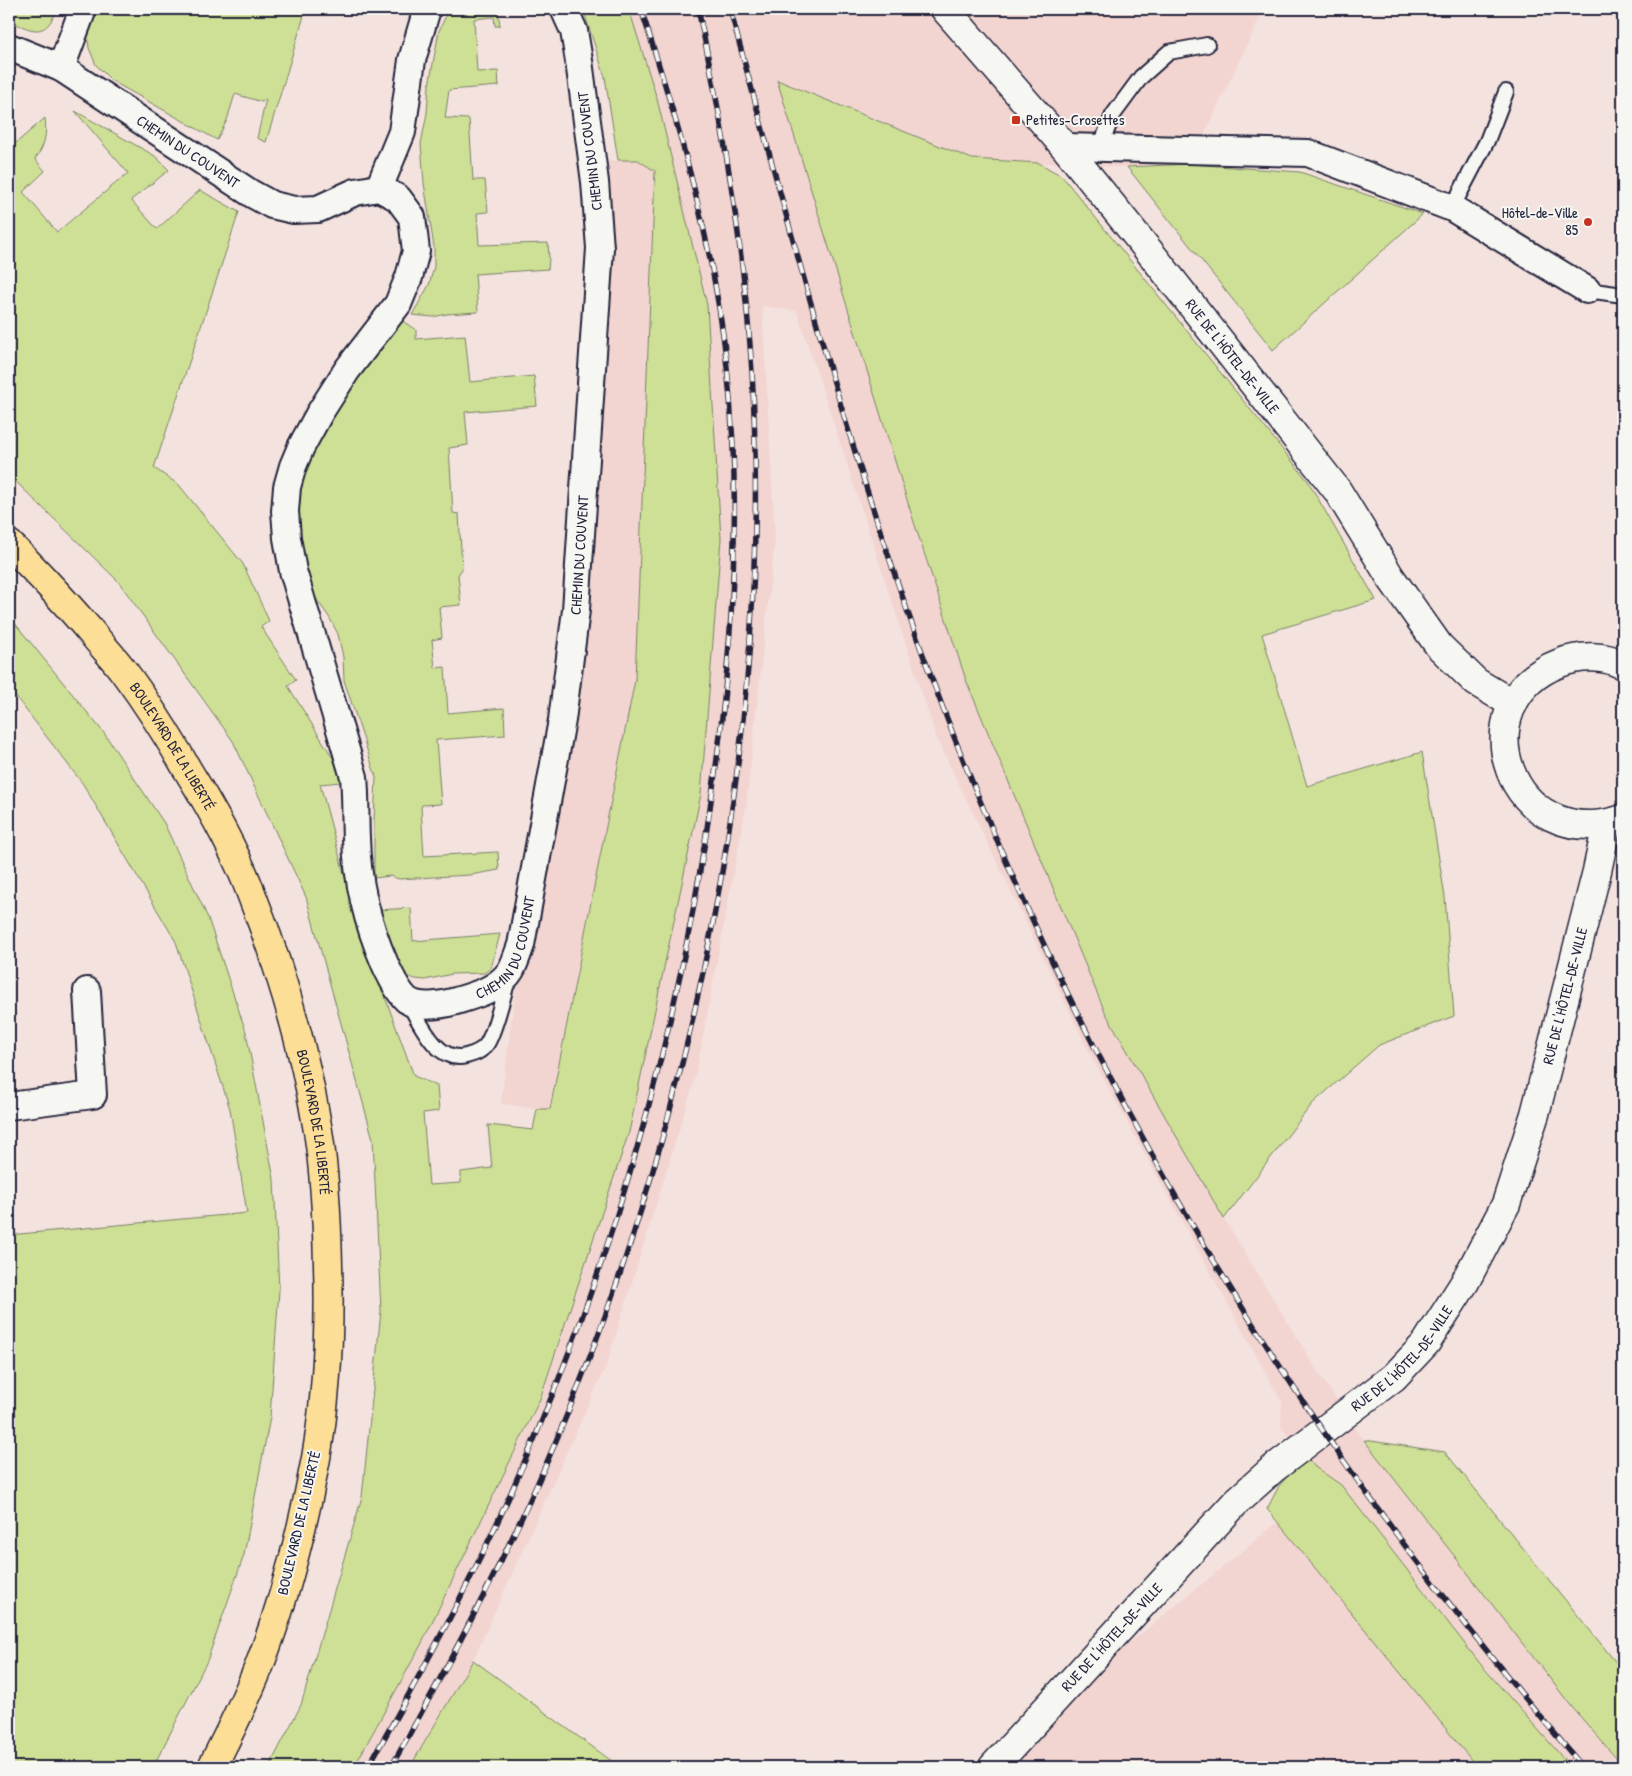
<svg xmlns="http://www.w3.org/2000/svg" width="1632" height="1776" font-family="'Patrick Hand',sans-serif">
<style>
.built{fill:#f2d4d0}
.green{fill:#cee095;stroke:#788168}
.lines{fill:none;stroke-linecap:round;stroke-linejoin:round}
.service-casing{stroke:#22223b;stroke-width:18}
.minor-casing{stroke:#22223b;stroke-width:30}
.secondary-casing{stroke:#22223b;stroke-width:31}
.primary-casing{stroke:#22223b;stroke-width:31}
.service{stroke:#f6f6f2;stroke-width:14}
.minor{stroke:#f6f6f2;stroke-width:26}
.secondary{stroke:#f6f6f2;stroke-width:28}
.primary{stroke:#fdde96;stroke-width:28}
.rail-casing{stroke:#22223b;stroke-width:5.5}
.rail{stroke:#f6f6f2;stroke-width:4;stroke-dasharray:11;stroke-linecap:butt}
.poi-dot{fill:#c8321e;stroke:#f6f6f2;stroke-width:2}
.labels{text-anchor:middle;stroke-width:4;stroke-linejoin:round;paint-order:stroke}
.poi-label{font-size:15px;fill:#22223b;stroke:#f6f6f2;text-anchor:start}
.street-label{font-size:15px;fill:#22223b;stroke:#f6f6f2}
</style>
<rect width="100%" height="100%" fill="#f4e2de"/>
<filter id="ink" filterUnits="userSpaceOnUse"><feTurbulence type="fractalNoise" baseFrequency=".02" numOctaves="2"/><feDisplacementMap in="SourceGraphic" scale="10" xChannelSelector="R" yChannelSelector="G"/><feConvolveMatrix kernelMatrix="1 2 1 2 8 2 1 2 1" color-interpolation-filters="sRGB"/></filter>
<g filter="url(#ink)">
<!-- built -->
<g class="built">
<polygon points="629,9 1264,9 1190,164 1118,167 972,159 778,80 912,516 966,680 1105,1012 1224,1219 1319,1374 1364,1440 1572,1707 1623,1767 1571,1767 1482,1666 1341,1485 1315,1467 1281,1427 1282,1402 1093,1060 937,739 797,311 762,306 775,538 746,806 695,1078 607,1363 473,1660 410,1767 354,1767 422,1643 541,1399 629,1132 701,794 721,539 707,305 657,99"/>
<polygon points="618,160 638,160 655,171 635,680 549,1109 536,1109 501,1103 517,978 574,700 598,164"/>
<polygon points="1278,1522 1477,1767 978,1767"/>
</g>
<!-- green -->
<g class="green">
<path d="M9 9H57C45 39 34 31 9 21Z"/>
<polygon points="97,9 306,9 266,142 257,138 266,99 262,102 235,94 227,120 217,140 112,81 96,65 89,48 87,33"/>
<polygon points="449,9 498,9 500,26 495,26 494,17 474,19 477,72 498,71 499,86 449,90 445,118 469,119 473,180 485,180 488,212 477,213 479,245 548,243 549,259 548,269 475,274 478,312 447,314 433,317 412,315 429,285 434,267 434,247 424,183 421,144 427,113 429,85 439,31"/>
<path d="M583 9H629L657 99 707 305 721 539 701 794 629 1132 540 1399 422 1643 354 1767H269L301 1705 362 1497 381 1311 373 1139 306 897 233 741 118 581 9 475V149L45 118C47 134 45 146 35 159L45 171 23 192 57 232 128 173 75 111 155 156 169 170 131 200 157 229 200 190 239 212 154 468 179 485 243 564 269 621 261 627 296 680 288 686 333 758 341 782 320 784 356 918 414 1076 437 1086 439 1111 423 1113 429 1185 461 1183V1172L492 1168 488 1125 533 1130 537 1109H550L635 680 655 171 638 160H618L605 77Z"/>
<polygon points="777,80 972,159 1039,163 1062,176 1308,481 1376,600 1262,634 1307,786 1422,752 1445,897 1454,1016 1379,1045 1312,1104 1224,1219 1105,1012 966,680 912,516"/>
<polygon points="1190,164 1300,172 1423,214 1273,350 1127,167"/>
<polygon points="398,318 416,330 416,339 465,335 470,382 534,376 537,406 465,412 468,445 449,448 453,513 459,514 462,569 458,575 461,605 439,607 442,638 432,640 435,668 445,667 448,713 504,708 505,735 436,740 441,804 422,805 421,808 424,856 498,852 499,870 470,875 399,879 390,876 374,878 374,820 376,777 344,680 343,657 338,634 329,617 305,583 296,530 300,485 316,444 353,382"/>
<polygon points="9,616 104,733 164,823 208,918 246,1032 274,1179 279,1290 270,1417 244,1555 207,1661 153,1767 9,1767 9,1235 247,1213 230,1109 176,942 83,784 9,688"/>
<polygon points="411,908 413,941 500,934 491,968 484,973 452,974 425,980 415,979 408,976 393,960 378,910"/>
<polygon points="1364,1440 1445,1452 1623,1671 1623,1766 1572,1707"/>
<polygon points="1306,1456 1315,1467 1341,1485 1482,1666 1571,1767 1477,1767 1267,1509 1279,1486"/>
<polygon points="473,1660 620,1767 410,1767"/>
</g>
<g class="lines">
<defs>
<g id="service">
<polyline points="1100,147 1113,115 1141,77 1169,52 1207,45"/>
<polyline points="1452,208 1487,141 1506,92"/>
<polyline points="1587,290 1623,295"/>
<path d="M408 1002C420 1022 437 1064 466 1056 473 1054 481 1052 486 1045 494 1035 504 994 508 979"/>
</g>
<g id="minor">
<path id="s1" d="M9 47 61 68 252 194 272 205 294 210 318 209 355 192 379 188 398 198 412 217 416 251 409 277 398 304 347 370 319 414 301 447 293 466 287 487 285 511 287 538 293 571 354 777C356 798 355 818 356 838 357 881 368 925 385 964 390 975 398 992 407 1000 419 1009 442 1005 456 1001 476 995 499 989 511 970 515 963 518 953 521 945L562 720 576 610 600 248 595 182 579 61 574 31 564 9"/>
<polyline points="61,68 83,9"/>
<polyline points="1065,147 1308,153 1452,208 1587,290"/>
<polyline points="379,188 402,132 412,60 427,9"/>
<polyline points="9,1106 93,1095 87,991"/>
</g>
<g id="secondary">
<path id="s2" d="M945 9 1065 147 1157 261 1337 490 1391 578 1439 646 1476 682 1513 704"/>
<path d="M1623 819C1509 857 1457 702 1560 663 1580 655 1605 655 1623 665"/>
<path id="s3" d="M993 1767 1237 1501 1274 1468 1394 1377 1426 1343 1465 1282 1506 1204 1535 1114 1597 871 1607 824"/>
</g>
<g id="primary">
<path id="s4" d="M9 544C38 572 65 602 91 632 102 646 115 659 125 673 148 704 168 736 187 769 211 808 235 850 251 893 281 970 305 1051 318 1131 325 1175 327 1220 328 1265 330 1329 327 1395 316 1458 303 1528 285 1598 260 1664 246 1699 229 1734 212 1767"/>
</g>
</defs>
<!-- service casing -->
<use href="#service" class="service-casing"/>
<!-- minor casing -->
<use href="#minor" class="minor-casing"/>
<!-- secondary casing -->
<use href="#secondary" class="secondary-casing"/>
<!-- primary casing -->
<use href="#primary" class="primary-casing"/>
<!-- service -->
<use href="#service" class="service"/>
<!-- minor -->
<use href="#minor" class="minor"/>
<!-- secondary -->
<use href="#secondary" class="secondary"/>
<!-- primary -->
<use href="#primary" class="primary"/>
<defs>
<g id="rail">
<path d="M730 9C803 277 873 547 981 803 1091 1066 1238 1323 1409 1551 1465 1625 1523 1697 1583 1767"/>
<path d="M368 1767C418 1679 467 1590 509 1497 612 1269 680 1029 714 781 733 645 742 504 727 367 714 245 679 125 641 9"/>
<path d="M391 1767C450 1663 506 1558 553 1448 694 1119 773 730 752 372 744 250 724 128 698 9"/>
</g>
</defs>
<!-- rail casing -->
<use href="#rail" class="rail-casing"/>
<!-- rail -->
<use href="#rail" class="rail"/>
</g>
</g>
<!-- markers -->
<g class="poi-dot">
<rect x="1011" y="115" width="10" height="10" rx="2.5"/>
<circle cx="1588" cy="222" r="5"/>
</g>
<g class="labels">
<!-- poi labels -->
<g class="poi-label">
<text x="1026" y="125">Petites-Crosettes</text>
<text x="1578" y="218" text-anchor="end">Hôtel-de-Ville<tspan x="1578" dy="17">85</tspan></text>
</g>
<!-- street labels -->
<g class="street-label">
<text transform="translate(590 151) rotate(-97)" y="5">CHEMIN DU COUVENT</text>
<text dy="5" stroke="none"><textPath href="#s1" startOffset="208">CHEMIN DU COUVENT</textPath></text>
<text dy="5" stroke="none"><textPath href="#s2" startOffset="451">RUE DE L'HÔTEL-DE-VILLE</textPath></text>
<text dy="5" stroke="none"><textPath href="#s1" startOffset="1840">CHEMIN DU COUVENT</textPath></text>
<text dy="5" stroke="none"><textPath href="#s4" startOffset="261">BOULEVARD DE LA LIBERTÉ</textPath></text>
<text dy="5" stroke="none"><textPath href="#s1" startOffset="1435">CHEMIN DU COUVENT</textPath></text>
<text dy="5" stroke="none"><textPath href="#s3" startOffset="985">RUE DE L'HÔTEL-DE-VILLE</textPath></text>
<text dy="5" stroke="none"><textPath href="#s4" startOffset="666">BOULEVARD DE LA LIBERTÉ</textPath></text>
<text dy="5" stroke="none"><textPath href="#s3" startOffset="580">RUE DE L'HÔTEL-DE-VILLE</textPath></text>
<text transform="translate(299 1523) rotate(-77)" y="5">BOULEVARD DE LA LIBERTÉ</text>
<text dy="5" stroke="none"><textPath href="#s3" startOffset="176">RUE DE L'HÔTEL-DE-VILLE</textPath></text>
</g>
</g>
<!-- margin -->
<rect width="1632" height="1776" fill="none" stroke="#f6f6f2" stroke-width="30"/>
<rect x="15" y="15" width="1602" height="1746" fill="none" stroke="#22223b" stroke-width="2" filter="url(#ink)"/>
</svg>
